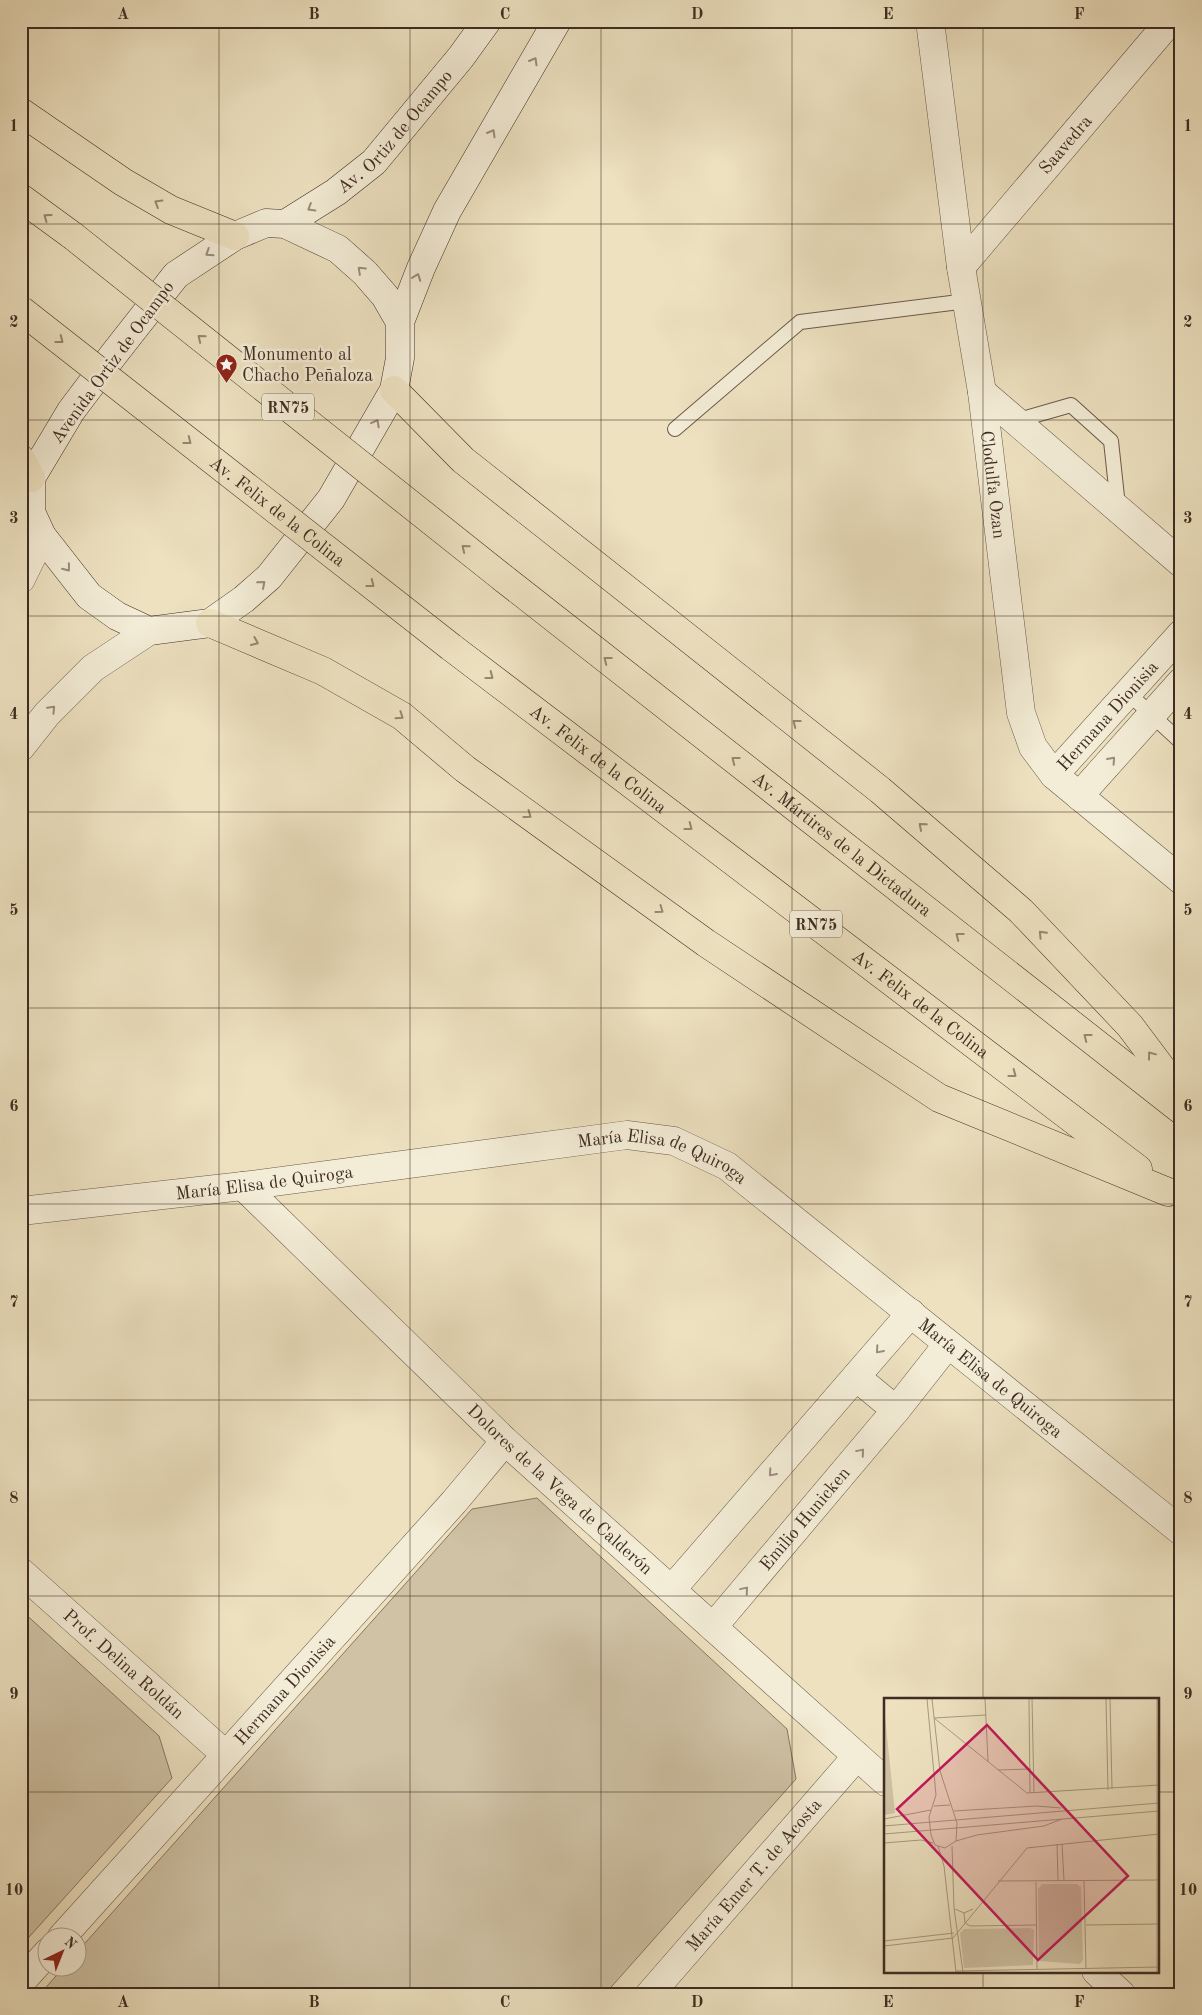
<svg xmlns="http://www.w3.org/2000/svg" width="1202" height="2015" font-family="'Old Standard TT',serif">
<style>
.green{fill:#cfc2a5;stroke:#877764}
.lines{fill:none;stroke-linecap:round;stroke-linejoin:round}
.service-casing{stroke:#6a594a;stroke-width:16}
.minor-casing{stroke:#6a594a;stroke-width:29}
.tertiary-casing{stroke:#6a594a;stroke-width:29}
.secondary-casing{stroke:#3f2c22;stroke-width:29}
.primary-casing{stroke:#3f2c22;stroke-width:29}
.service{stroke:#f3ecd6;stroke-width:14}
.minor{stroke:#f3ecd6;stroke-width:28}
.tertiary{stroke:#f3ecd6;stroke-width:28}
.secondary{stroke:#f3ecd6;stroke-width:28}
.primary{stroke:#ede1c0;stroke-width:28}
.primary-bridge-casing{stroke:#3f2c22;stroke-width:29;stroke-linecap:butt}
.primary-bridge{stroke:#ede1c0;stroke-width:28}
.oneway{stroke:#998c7c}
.oneway2{stroke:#968671}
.grid{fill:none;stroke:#3f2c22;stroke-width:1;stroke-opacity:0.55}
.labels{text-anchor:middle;stroke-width:5;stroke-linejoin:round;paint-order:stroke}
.shield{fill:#f3ecd6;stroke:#756658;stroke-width:1}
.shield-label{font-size:16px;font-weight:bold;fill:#3f2c22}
.street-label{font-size:18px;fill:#3f2c22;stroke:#f3ecd6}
.poi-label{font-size:18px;fill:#3f2c22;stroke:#f3ecd6;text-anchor:start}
.inset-road{fill:none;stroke:#a79981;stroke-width:1}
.view{fill:#c2185b;fill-opacity:0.15;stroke:#c2185b;stroke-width:2.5}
.inset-edge{fill:none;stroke:#3f2c22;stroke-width:2.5}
.neatline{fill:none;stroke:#3f2c22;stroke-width:2}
.grid-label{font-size:16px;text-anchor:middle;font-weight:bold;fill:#3f2c22}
</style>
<rect width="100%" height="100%" fill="#ede1c0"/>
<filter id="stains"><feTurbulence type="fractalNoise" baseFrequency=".004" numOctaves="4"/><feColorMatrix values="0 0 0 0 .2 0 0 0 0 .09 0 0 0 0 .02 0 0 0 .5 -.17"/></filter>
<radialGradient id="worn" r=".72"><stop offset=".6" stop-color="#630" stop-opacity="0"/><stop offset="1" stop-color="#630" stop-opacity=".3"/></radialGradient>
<!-- green -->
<g class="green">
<polygon points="537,1498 787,1729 796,1779 605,1994 40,1994 63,1968 78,1968 78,1951 472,1509"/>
<polygon points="21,1610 159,1736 172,1778 21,1946"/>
</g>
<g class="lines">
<defs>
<g id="service">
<polyline points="1015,421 1071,405 1111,441 1118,506"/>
<polyline points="675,429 800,322 967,301"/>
<polyline points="1128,693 1181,742"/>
</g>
<g id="minor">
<path id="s1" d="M930 21 961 267 982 392 1021 713 1033 747 1054 775 1181 880"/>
<path id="s2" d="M961 267 1170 21"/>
<polyline points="982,392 1181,563"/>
<path id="s3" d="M1054 775 1181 634"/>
<polyline points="1079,796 1181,682"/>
<path id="s4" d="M243 1186 505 1441 886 1782"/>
<path id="s5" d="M21 1211 243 1186 627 1135 674 1141 727 1166 1181 1531"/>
<polyline points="856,1377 896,1410"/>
<path id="s6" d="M21 1572 225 1754"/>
<polyline points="672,1589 911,1313"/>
<path id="s7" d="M713 1627 896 1410 948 1344"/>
<path id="s8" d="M61 1938 454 1502 505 1441"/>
<polyline points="1096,1971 1121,1994"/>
<polyline points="21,1982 48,1952"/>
<path id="s9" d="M650 1994 857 1756"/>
</g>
<g id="tertiary">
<polyline points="21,579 42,536"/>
<polyline points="21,747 47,714 93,668 149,631"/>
</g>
<g id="secondary">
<path id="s10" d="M285 224 336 192 374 162 461 57 487 21"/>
<polyline points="400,322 385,296 365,273 338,249 285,224 266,223 235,236 176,275 114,354 71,411 31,478 31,512 42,536 89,596 117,616 149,631 210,623 244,599 269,577 331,499 394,390 400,358 400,322 421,268 447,211 557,21"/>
</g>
<g id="primary">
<polyline points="21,112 123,182 171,210 235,236"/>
<polyline points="21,198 73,236"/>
<polyline points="394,390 463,460 880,790 1021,911 1130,1026 1181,1094"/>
<polyline points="21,459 31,478"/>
<path id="s11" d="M503 578 1181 1110"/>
<polyline points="210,623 323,671 402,716 465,769 706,943 939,1098 1168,1192"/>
<path id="s12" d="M451 647 1138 1169"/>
</g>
</defs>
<!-- service casing -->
<use href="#service" class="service-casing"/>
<!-- minor casing -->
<use href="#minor" class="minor-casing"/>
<!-- tertiary casing -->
<use href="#tertiary" class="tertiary-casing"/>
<!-- secondary casing -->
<use href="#secondary" class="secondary-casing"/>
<!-- primary casing -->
<use href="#primary" class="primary-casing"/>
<!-- service -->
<use href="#service" class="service"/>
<!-- minor -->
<use href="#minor" class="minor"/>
<!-- tertiary -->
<use href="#tertiary" class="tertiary"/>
<!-- secondary -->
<use href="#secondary" class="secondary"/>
<!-- primary -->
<use href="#primary" class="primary"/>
<defs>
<g id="primary-bridge">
<polyline points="73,236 503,578"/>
<path id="s13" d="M21 310 451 647"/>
</g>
</defs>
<!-- primary-bridge casing -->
<use href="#primary-bridge" class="primary-bridge-casing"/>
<!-- primary-bridge -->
<use href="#primary-bridge" class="primary-bridge"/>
</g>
<!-- one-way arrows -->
<defs><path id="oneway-chevron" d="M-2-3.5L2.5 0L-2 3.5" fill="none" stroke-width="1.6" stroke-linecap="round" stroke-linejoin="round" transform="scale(1.25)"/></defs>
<g class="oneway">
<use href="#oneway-chevron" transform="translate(534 61) rotate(-60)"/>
<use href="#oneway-chevron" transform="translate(492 133) rotate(-60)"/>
<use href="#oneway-chevron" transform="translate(311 208) rotate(149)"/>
<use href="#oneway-chevron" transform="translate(209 253) rotate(147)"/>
<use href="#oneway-chevron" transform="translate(361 270) rotate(-137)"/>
<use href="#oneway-chevron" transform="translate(417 277) rotate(-70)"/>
<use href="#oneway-chevron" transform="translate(376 423) rotate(-62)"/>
<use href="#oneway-chevron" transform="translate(67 568) rotate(52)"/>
<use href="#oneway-chevron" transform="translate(262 584) rotate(-41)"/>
<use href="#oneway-chevron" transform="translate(52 709) rotate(-46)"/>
<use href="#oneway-chevron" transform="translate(1112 760) rotate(-48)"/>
<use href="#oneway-chevron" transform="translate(879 1350) rotate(131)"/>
<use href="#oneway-chevron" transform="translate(861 1452) rotate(-50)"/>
<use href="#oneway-chevron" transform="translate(772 1473) rotate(131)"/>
<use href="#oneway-chevron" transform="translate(745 1590) rotate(-50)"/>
</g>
<g class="oneway2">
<use href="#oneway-chevron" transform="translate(158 203) rotate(-149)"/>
<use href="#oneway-chevron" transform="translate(47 217) rotate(-144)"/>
<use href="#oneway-chevron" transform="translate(201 338) rotate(-141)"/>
<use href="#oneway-chevron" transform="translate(60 340) rotate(38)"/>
<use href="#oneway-chevron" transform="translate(188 441) rotate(38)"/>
<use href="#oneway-chevron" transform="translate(465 548) rotate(-141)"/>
<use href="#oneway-chevron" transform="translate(371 584) rotate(38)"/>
<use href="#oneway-chevron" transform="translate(255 642) rotate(23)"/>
<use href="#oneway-chevron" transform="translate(607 660) rotate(-142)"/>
<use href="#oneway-chevron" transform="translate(490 676) rotate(37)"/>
<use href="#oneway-chevron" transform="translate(400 716) rotate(34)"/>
<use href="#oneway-chevron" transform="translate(796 723) rotate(-142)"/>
<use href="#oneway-chevron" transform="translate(735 760) rotate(-142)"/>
<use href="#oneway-chevron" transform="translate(528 815) rotate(36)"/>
<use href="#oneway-chevron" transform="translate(922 826) rotate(-139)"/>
<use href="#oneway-chevron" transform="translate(689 827) rotate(37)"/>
<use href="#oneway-chevron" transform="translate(660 910) rotate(36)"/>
<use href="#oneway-chevron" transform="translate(1042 934) rotate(-134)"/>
<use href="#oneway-chevron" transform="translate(959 936) rotate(-142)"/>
<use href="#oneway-chevron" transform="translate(1087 1037) rotate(-142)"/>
<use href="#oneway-chevron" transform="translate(1151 1055) rotate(-127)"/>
<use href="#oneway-chevron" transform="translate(1013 1074) rotate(37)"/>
</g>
<!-- grid -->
<path class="grid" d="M219 21V1994M410 21V1994M601 21V1994M792 21V1994M983 21V1699M21 224H1181M21 420H1181M21 616H1181M21 812H1181M21 1008H1181M21 1204H1181M21 1400H1181M21 1596H1181M21 1792H886M1158 1792H1181M983 1971V1994"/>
<!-- icons -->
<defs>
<symbol id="sight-pin" viewBox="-11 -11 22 30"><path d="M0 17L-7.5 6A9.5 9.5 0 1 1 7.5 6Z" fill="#8f2418" stroke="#f3ecd6"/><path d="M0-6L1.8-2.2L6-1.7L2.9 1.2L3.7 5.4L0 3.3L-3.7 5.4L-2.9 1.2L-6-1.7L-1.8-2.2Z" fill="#fff"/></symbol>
</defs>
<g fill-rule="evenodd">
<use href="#sight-pin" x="214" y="352" width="25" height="34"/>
</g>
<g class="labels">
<!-- shield labels -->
<g class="shield">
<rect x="262" y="393.5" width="52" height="27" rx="4"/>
<rect x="790" y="910.5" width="52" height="27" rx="4"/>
</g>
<g class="shield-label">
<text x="288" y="413">RN75</text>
<text x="816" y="930">RN75</text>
</g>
<!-- street labels -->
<g class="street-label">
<text dy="6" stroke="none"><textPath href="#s10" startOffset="145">Av. Ortiz de Ocampo</textPath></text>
<text dy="6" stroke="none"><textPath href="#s2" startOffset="161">Saavedra</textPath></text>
<text transform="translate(112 362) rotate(-54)" y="6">Avenida Ortiz de Ocampo</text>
<text dy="6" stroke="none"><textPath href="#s1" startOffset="468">Clodulfa Ozan</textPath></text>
<text dy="6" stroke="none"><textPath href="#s13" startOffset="326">Av. Felix de la Colina</textPath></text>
<text dy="6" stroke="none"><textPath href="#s3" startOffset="80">Hermana Dionisia</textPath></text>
<text dy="6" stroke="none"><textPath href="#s12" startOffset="185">Av. Felix de la Colina</textPath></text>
<text dy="6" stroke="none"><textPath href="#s11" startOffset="431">Av. Mártires de la Dictadura</textPath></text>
<text dy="6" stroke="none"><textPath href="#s12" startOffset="590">Av. Felix de la Colina</textPath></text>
<text dy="6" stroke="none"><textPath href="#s5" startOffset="650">María Elisa de Quiroga</textPath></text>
<text dy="6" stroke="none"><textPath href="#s5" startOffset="245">María Elisa de Quiroga</textPath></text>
<text dy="6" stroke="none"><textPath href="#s5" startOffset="1055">María Elisa de Quiroga</textPath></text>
<text dy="6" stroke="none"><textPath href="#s4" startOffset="439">Dolores de la Vega de Calderón</textPath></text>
<text dy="6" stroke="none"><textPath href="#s7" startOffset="142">Emilio Hunicken</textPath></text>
<text dy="6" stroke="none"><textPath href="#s6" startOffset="138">Prof. Delina Roldán</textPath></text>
<text dy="6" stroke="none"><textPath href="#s8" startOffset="334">Hermana Dionisia</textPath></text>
<text dy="6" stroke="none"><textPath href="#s9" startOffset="158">María Emer T. de Acosta</textPath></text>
</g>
<!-- poi labels -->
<g class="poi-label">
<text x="242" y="360">Monumento al<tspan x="242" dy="21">Chacho Peñaloza</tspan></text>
</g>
</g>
<!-- overview -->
<g transform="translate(884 1698)">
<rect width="275" height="275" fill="#ede1c0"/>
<path d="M0 9 11 115 0 117ZM158 186H193L197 189 199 262 196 266 155 263 154 191ZM146 230 150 232 149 267 80 270 76 235 80 231Z" fill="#cfc2a5"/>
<path class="inset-road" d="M43 1 52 97 45 119 47 137 51 147 61 150 72 143 73 125 56 73 48 1M101 1 104 63M145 1 146 95M148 1 150 95M222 1 224 92M226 1 228 91M273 1V274M50 20 143 95 275 87M50 20 102 17M114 72 147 71M50 108 66 107M70 113 153 108 177 110M0 121 47 112M0 128 275 105M0 136 275 113M72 143 93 137 160 128 178 121M0 145 37 142 49 145M173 146 174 183M178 146 180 183M54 148 60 168 72 274M68 148 70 210 79 274M114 183 275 182M200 183 202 270M152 184 153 271M71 211 80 215 89 211M80 215 81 225 86 228 152 227M202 227 275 226M0 243 70 235M0 248 69 240 143 150 275 136M72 273 275 269"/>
<path class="view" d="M103 27 244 178 154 262 13 111Z"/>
<rect width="275" height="275" class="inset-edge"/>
</g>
<!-- margin -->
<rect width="1202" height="2015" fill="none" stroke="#ede1c0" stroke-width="55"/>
<!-- north arrow -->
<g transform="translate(62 1952) rotate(43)"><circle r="24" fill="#f3ecd6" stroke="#ab9f8e"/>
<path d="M0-4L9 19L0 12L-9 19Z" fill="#8f2418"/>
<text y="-8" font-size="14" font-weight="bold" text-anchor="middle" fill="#3f2c22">N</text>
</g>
<rect x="28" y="28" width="1146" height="1960" class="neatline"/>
<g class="grid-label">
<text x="123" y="19">A</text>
<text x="314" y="19">B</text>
<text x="505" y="19">C</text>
<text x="697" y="19">D</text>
<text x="888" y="19">E</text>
<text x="1079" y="19">F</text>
<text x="14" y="131">1</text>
<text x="1188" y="131">1</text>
<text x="14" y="327">2</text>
<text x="1188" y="327">2</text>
<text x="14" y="523">3</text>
<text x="1188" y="523">3</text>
<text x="14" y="719">4</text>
<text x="1188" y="719">4</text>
<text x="14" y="915">5</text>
<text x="1188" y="915">5</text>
<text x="14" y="1111">6</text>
<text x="1188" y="1111">6</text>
<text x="14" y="1307">7</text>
<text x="1188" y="1307">7</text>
<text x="14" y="1503">8</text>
<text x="1188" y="1503">8</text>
<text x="14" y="1699">9</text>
<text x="1188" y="1699">9</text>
<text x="14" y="1895">10</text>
<text x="1188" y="1895">10</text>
<text x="123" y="2007">A</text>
<text x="314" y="2007">B</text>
<text x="505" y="2007">C</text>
<text x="697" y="2007">D</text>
<text x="888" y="2007">E</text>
<text x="1079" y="2007">F</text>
</g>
<rect width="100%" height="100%" filter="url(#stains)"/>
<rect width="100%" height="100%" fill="url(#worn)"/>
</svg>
